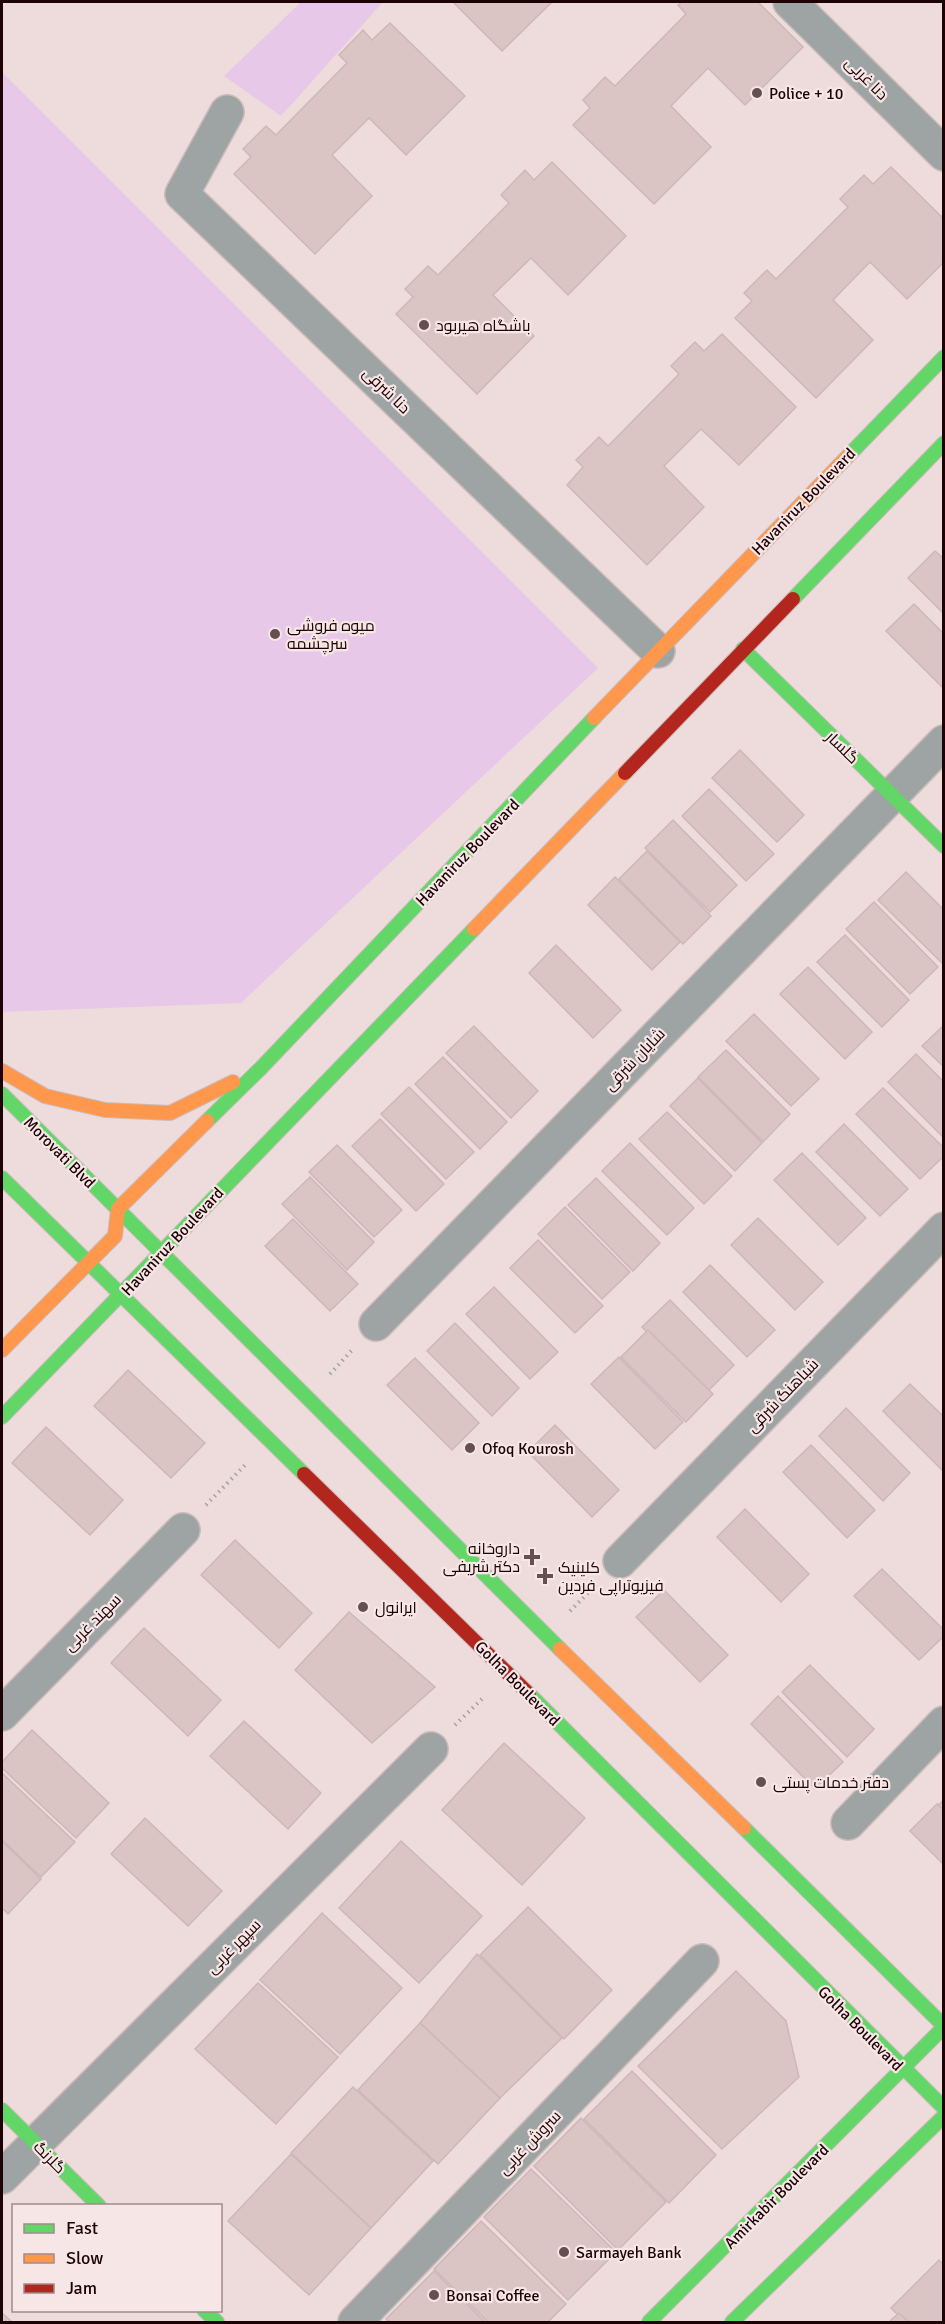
<svg xmlns="http://www.w3.org/2000/svg" width="945" height="2324" font-family="Signika,Cairo,sans-serif">
<style>
.green{fill:#e8c8e8}
.building{fill:#dac4c4;stroke:#cfb7b8;stroke-width:1.5}
.lines{fill:none;stroke-linecap:round;stroke-linejoin:round}
.street-casing{stroke:#cbbbbb;stroke-width:36}
.fast-casing{stroke:#cbbbbb;stroke-width:16}
.slow-casing{stroke:#cbbbbb;stroke-width:16}
.jam-casing{stroke:#cbbbbb;stroke-width:16}
.path{stroke:#a4a2a2;stroke-width:4;stroke-dasharray:1.5 4.5;stroke-linecap:butt}
.street{stroke:#9ea3a3;stroke-width:33}
.fast{stroke:#63d668;stroke-width:14}
.slow{stroke:#ff974d;stroke-width:14}
.jam{stroke:#b3261e;stroke-width:14}
.poi-dot{fill:#664f51;stroke:#f7e6e6;stroke-width:2}
.labels{text-anchor:middle;stroke-width:4.5;stroke-linejoin:round;paint-order:stroke}
.street-label{font-size:16px;fill:#1d0306;stroke:#f7e6e6}
.poi-label{font-size:16px;fill:#1d0306;stroke:#f7e6e6;text-anchor:start}
</style>
<rect width="100%" height="100%" fill="#eedcdc"/>
<!-- green -->
<g class="green">
<polygon points="301,2 383,2 281,116 224,76"/>
<polygon points="2,72 598,668 241,1003 2,1012"/>
</g>
<!-- building -->
<g class="building">
<polygon points="453,2 552,2 502,51"/>
<polygon points="682,2 758,2 803,47 745,105 708,68 671,106 711,147 654,204 573,125 590,108 583,100 605,77 615,86 686,14 678,5"/>
<polygon points="390,23 465,96 406,155 369,118 332,155 372,196 315,254 234,174 251,157 243,149 266,126 276,135 347,63 339,55 363,30 372,40"/>
<polygon points="552,162 626,236 568,295 531,258 493,295 534,336 477,394 396,314 413,297 405,289 428,266 438,275 509,203 501,195 525,170 534,180"/>
<polygon points="891,167 944,219 944,262 907,299 870,262 833,300 873,340 816,398 735,318 752,301 744,293 767,270 776,279 848,207 840,199 864,175 873,184"/>
<polygon points="722,334 796,407 739,465 701,429 664,466 704,507 647,565 567,485 583,467 576,460 599,437 608,446 679,374 671,366 695,342 704,351"/>
<polygon points="935,551 944,559 944,614 908,578"/>
<polygon points="914,604 944,634 944,689 886,631"/>
<polygon points="740,750 804,815 777,842 712,778"/>
<polygon points="709,789 774,854 746,881 682,816"/>
<polygon points="673,820 737,885 710,912 645,848"/>
<polygon points="647,851 711,916 683,944 619,879"/>
<polygon points="906,872 944,910 943,964 878,900"/>
<polygon points="615,877 680,942 652,970 588,905"/>
<polygon points="874,902 938,967 910,994 846,929"/>
<polygon points="845,935 909,1000 882,1027 817,962"/>
<polygon points="556,945 621,1010 593,1038 529,973"/>
<polygon points="808,967 872,1032 845,1059 780,994"/>
<polygon points="754,1014 819,1079 791,1106 726,1041"/>
<polygon points="944,1025 944,1067 922,1046"/>
<polygon points="474,1026 538,1091 511,1118 446,1053"/>
<polygon points="726,1050 790,1114 763,1142 698,1077"/>
<polygon points="916,1054 944,1082 944,1138 888,1082"/>
<polygon points="443,1057 507,1122 480,1149 415,1084"/>
<polygon points="698,1078 762,1143 735,1171 670,1106"/>
<polygon points="409,1087 474,1152 446,1179 381,1114"/>
<polygon points="883,1088 944,1148 944,1156 920,1179 856,1114"/>
<polygon points="667,1112 732,1176 704,1204 639,1139"/>
<polygon points="380,1119 444,1184 416,1211 352,1146"/>
<polygon points="844,1124 908,1189 880,1216 816,1152"/>
<polygon points="630,1143 694,1208 667,1235 602,1171"/>
<polygon points="337,1145 402,1210 374,1237 309,1172"/>
<polygon points="802,1153 866,1218 838,1245 774,1180"/>
<polygon points="310,1177 374,1242 347,1270 282,1204"/>
<polygon points="596,1178 660,1243 633,1271 568,1205"/>
<polygon points="565,1207 630,1272 602,1299 538,1234"/>
<polygon points="758,1218 823,1282 795,1310 731,1245"/>
<polygon points="293,1219 358,1284 330,1311 265,1246"/>
<polygon points="538,1240 603,1306 575,1333 510,1268"/>
<polygon points="710,1265 775,1330 747,1357 683,1292"/>
<polygon points="494,1287 558,1352 530,1379 466,1314"/>
<polygon points="670,1300 734,1365 707,1392 642,1327"/>
<polygon points="455,1323 519,1388 492,1416 427,1351"/>
<polygon points="648,1330 713,1394 686,1422 621,1357"/>
<polygon points="619,1357 683,1422 655,1449 591,1384"/>
<polygon points="415,1358 479,1423 452,1450 387,1385"/>
<polygon points="128,1370 205,1443 171,1478 94,1406"/>
<polygon points="910,1384 944,1417 944,1472 883,1411"/>
<polygon points="846,1408 910,1473 883,1501 819,1436"/>
<polygon points="555,1425 619,1490 592,1517 528,1452"/>
<polygon points="46,1427 123,1500 90,1535 12,1463"/>
<polygon points="811,1445 875,1510 847,1538 783,1472"/>
<polygon points="745,1509 809,1574 781,1602 717,1537"/>
<polygon points="235,1540 312,1613 279,1648 201,1575"/>
<polygon points="882,1569 944,1630 944,1636 919,1660 854,1596"/>
<polygon points="664,1590 728,1655 700,1682 636,1617"/>
<polygon points="349,1612 435,1687 372,1743 295,1670"/>
<polygon points="144,1628 221,1700 188,1736 111,1663"/>
<polygon points="810,1665 874,1729 847,1757 782,1692"/>
<polygon points="778,1696 843,1762 815,1789 751,1724"/>
<polygon points="244,1721 321,1793 288,1829 210,1756"/>
<polygon points="32,1730 109,1803 76,1838 2,1768 2,1762"/>
<polygon points="504,1743 585,1818 522,1885 442,1810"/>
<polygon points="2,1773 75,1842 41,1877 2,1840"/>
<polygon points="944,1800 944,1813 937,1806"/>
<polygon points="937,1804 944,1810 944,1865 910,1831"/>
<polygon points="145,1818 222,1891 188,1926 111,1854"/>
<polygon points="2,1841 41,1879 8,1914 2,1908"/>
<polygon points="401,1841 482,1916 419,1983 339,1908"/>
<polygon points="528,1907 612,1990 564,2039 480,1955"/>
<polygon points="322,1913 402,1988 340,2054 260,1980"/>
<polygon points="477,1954 562,2038 500,2098 420,2023"/>
<polygon points="736,1971 786,2021 799,2077 722,2149 638,2066"/>
<polygon points="258,1983 338,2057 276,2124 195,2049"/>
<polygon points="420,2023 500,2098 438,2164 358,2090"/>
<polygon points="632,2071 716,2155 669,2203 584,2119"/>
<polygon points="353,2087 433,2161 371,2228 291,2153"/>
<polygon points="581,2118 666,2202 618,2250 534,2166"/>
<polygon points="291,2154 371,2228 309,2295 228,2221"/>
<polygon points="531,2169 616,2252 568,2300 484,2217"/>
<polygon points="481,2221 566,2304 548,2322 488,2322 434,2269"/>
<polygon points="939,2260 944,2265 944,2322 905,2322 891,2308"/>
<polygon points="434,2271 485,2322 389,2322 386,2319"/>
<polygon points="2,2313 12,2322 2,2322"/>
<polygon points="899,2313 909,2322 889,2322"/>
</g>
<g class="lines">
<defs>
<g id="street">
<polyline points="790,2 944,154"/>
<polyline points="227,112 182,194 658,651"/>
<polyline points="376,1324 944,742"/>
<polyline points="620,1561 944,1229"/>
<polyline points="2,1714 183,1530"/>
<polyline points="848,1823 944,1723"/>
<polyline points="2,2177 431,1749"/>
<polyline points="355,2322 702,1961"/>
</g>
<g id="fast">
<polyline points="849,455 944,357"/>
<polyline points="793,599 944,443"/>
<polyline points="743,649 944,846"/>
<polyline points="2,1094 560,1649"/>
<polyline points="207,1121 262,1067 594,718"/>
<polyline points="2,1178 304,1474"/>
<polyline points="2,1417 474,929"/>
<polyline points="529,1694 944,2108"/>
<polyline points="744,1828 944,2026"/>
<polyline points="2,2110 99,2206"/>
<polyline points="204,2310 217,2322"/>
<polyline points="649,2322 944,2027"/>
<polyline points="732,2322 944,2116"/>
</g>
<g id="slow">
<polyline points="594,718 849,455"/>
<polyline points="474,929 625,773"/>
<polyline points="2,1071 45,1096 105,1110 170,1113 233,1082"/>
<polyline points="2,1350 115,1236 118,1209 207,1121"/>
<polyline points="560,1649 744,1828"/>
</g>
<g id="jam">
<polyline points="625,773 793,599"/>
<polyline points="304,1474 529,1694"/>
</g>
</defs>
<!-- street casing -->
<use href="#street" class="street-casing"/>
<!-- fast casing -->
<use href="#fast" class="fast-casing"/>
<!-- slow casing -->
<use href="#slow" class="slow-casing"/>
<!-- jam casing -->
<use href="#jam" class="jam-casing"/>
<!-- path -->
<g class="path">
<polyline points="330,1374 353,1349"/>
<polyline points="206,1505 247,1463"/>
<polyline points="570,1611 596,1585"/>
<polyline points="455,1725 484,1697"/>
</g>
<!-- street -->
<use href="#street" class="street"/>
<!-- fast -->
<use href="#fast" class="fast"/>
<!-- slow -->
<use href="#slow" class="slow"/>
<!-- jam -->
<use href="#jam" class="jam"/>
</g>
<!-- markers -->
<g class="poi-dot">
<circle cx="757" cy="93" r="6"/>
<circle cx="424" cy="325" r="6"/>
<circle cx="275" cy="634" r="6"/>
<circle cx="470" cy="1448" r="6"/>
<path d="M529 1548h6v6h6v6h-6v6h-6v-6h-6v-6h6z"/>
<path d="M542 1567h6v6h6v6h-6v6h-6v-6h-6v-6h6z"/>
<circle cx="363" cy="1607" r="6"/>
<circle cx="761" cy="1782" r="6"/>
<circle cx="564" cy="2252" r="6"/>
<circle cx="434" cy="2295" r="6"/>
</g>
<g class="labels">
<!-- street labels -->
<g class="street-label">
<text transform="translate(867 78) rotate(45)" y="6">دنا غربی</text>
<text transform="translate(387 390) rotate(44)" y="6">دنا شرقی</text>
<text transform="translate(803 501) rotate(-46)" y="6">Havaniruz Boulevard</text>
<text transform="translate(843 747) rotate(44)" y="6">گلسار</text>
<text transform="translate(467 852) rotate(-46)" y="6">Havaniruz Boulevard</text>
<text transform="translate(634 1059) rotate(-46)" y="6">شایان شرقی</text>
<text transform="translate(60 1152) rotate(45)" y="6">Morovati Blvd</text>
<text transform="translate(172 1241) rotate(-47)" y="6">Havaniruz Boulevard</text>
<text transform="translate(782 1395) rotate(-46)" y="6">شباهنگ شرقی</text>
<text transform="translate(92 1622) rotate(-45)" y="6">سهند غربی</text>
<text transform="translate(518 1683) rotate(45)" y="6">Golha Boulevard</text>
<text transform="translate(233 1946) rotate(-45)" y="6">سپهر غربی</text>
<text transform="translate(861 2028) rotate(45)" y="6">Golha Boulevard</text>
<text transform="translate(529 2142) rotate(-46)" y="6">سروش غربی</text>
<text transform="translate(50 2157) rotate(45)" y="6">گلرنگ</text>
<text transform="translate(776 2196) rotate(-45)" y="6">Amirkabir Boulevard</text>
</g>
<!-- poi labels -->
<g class="poi-label">
<text x="769" y="99">Police + 10</text>
<text x="436" y="331">باشگاه هیربود</text>
<text x="287" y="631">میوه فروشی<tspan x="287" dy="18">سرچشمه</tspan></text>
<text x="482" y="1454">Ofoq Kourosh</text>
<text x="520" y="1554" text-anchor="end">داروخانه<tspan x="520" dy="18">دکتر شریفی</tspan></text>
<text x="558" y="1573">کلینیک<tspan x="558" dy="18">فیزیوتراپی فردین</tspan></text>
<text x="375" y="1613">ایرانول</text>
<text x="773" y="1788">دفتر خدمات پستی</text>
<text x="576" y="2258">Sarmayeh Bank</text>
<text x="446" y="2301">Bonsai Coffee</text>
</g>
</g>
<!-- border -->
<rect width="945" height="2324" fill="none" stroke="#1d0306" stroke-width="6"/>
<!-- legend -->
<rect x="12" y="2204" width="210" height="108" fill="#f7e6e6" stroke="#a08b8c" stroke-width="1.5"/>
<rect x="24" y="2224" width="30" height="9" fill="#63d668" stroke="#a08b8c" stroke-width="1.5"/>
<text x="66" y="2234" font-size="18" fill="#1d0306">Fast</text>
<rect x="24" y="2254" width="30" height="9" fill="#ff974d" stroke="#a08b8c" stroke-width="1.5"/>
<text x="66" y="2264" font-size="18" fill="#1d0306">Slow</text>
<rect x="24" y="2284" width="30" height="9" fill="#b3261e" stroke="#a08b8c" stroke-width="1.5"/>
<text x="66" y="2294" font-size="18" fill="#1d0306">Jam</text>
</svg>
